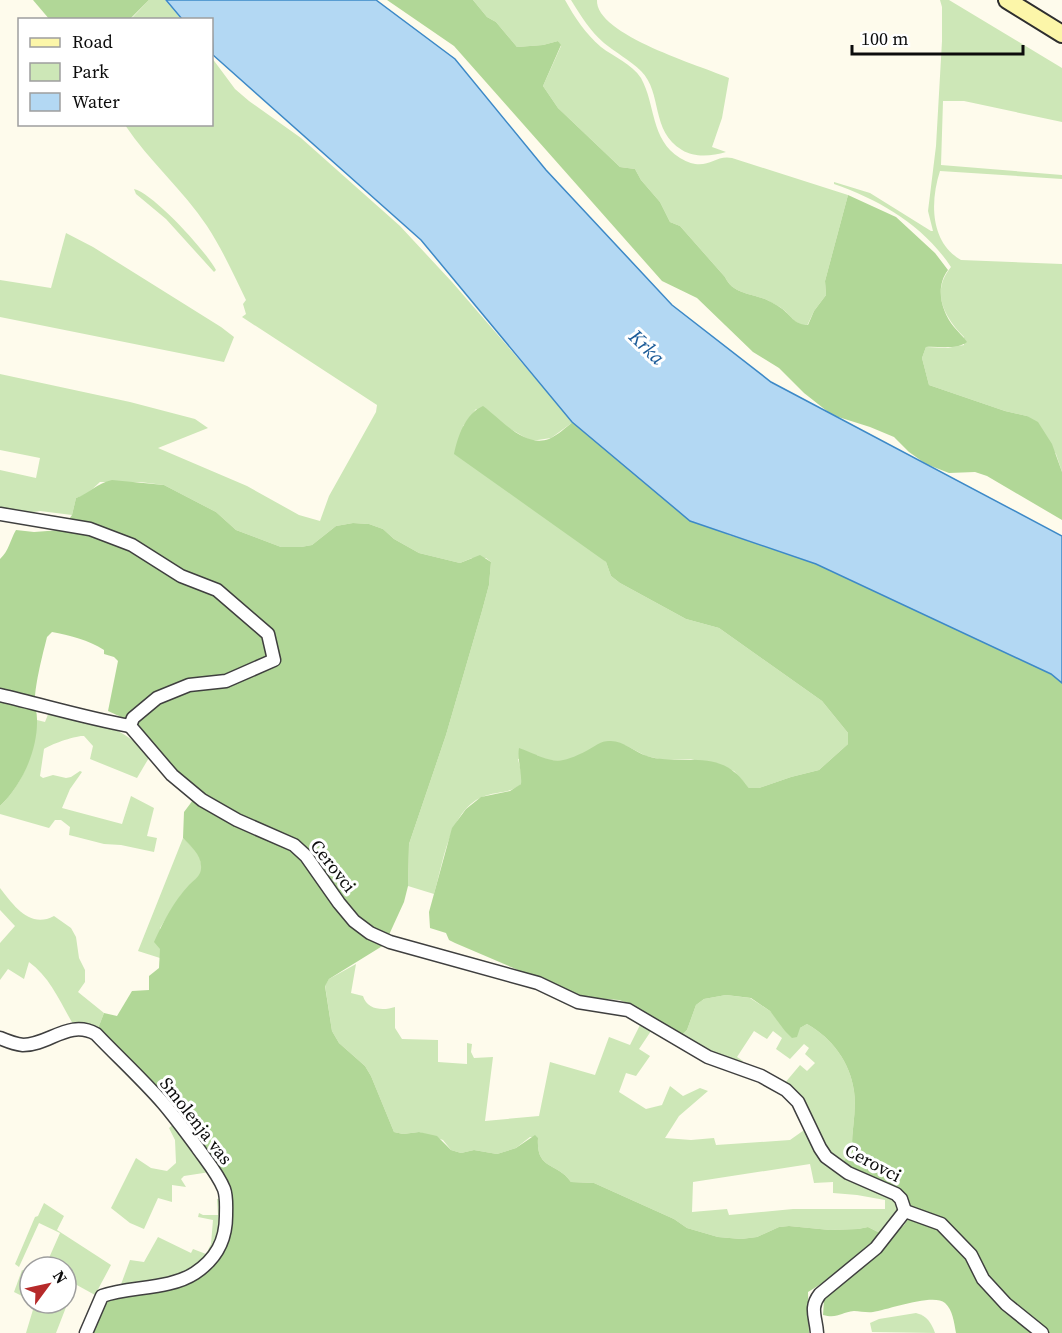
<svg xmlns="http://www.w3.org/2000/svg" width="1062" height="1333" font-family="'Source Serif 4',serif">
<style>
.green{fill:#cde7b7;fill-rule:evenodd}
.forest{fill:#b1d797}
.water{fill:#b3d8f3;stroke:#3d89c7;stroke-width:1.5}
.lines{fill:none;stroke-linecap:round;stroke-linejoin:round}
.minor-casing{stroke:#3f3f3f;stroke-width:15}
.secondary-casing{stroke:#2e2e2e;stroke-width:20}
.minor{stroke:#fff;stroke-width:12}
.secondary{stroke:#fcf6a9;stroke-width:16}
.labels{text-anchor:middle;stroke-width:6;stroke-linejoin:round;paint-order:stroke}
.street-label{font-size:18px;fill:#0c0c0c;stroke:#fff}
.water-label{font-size:20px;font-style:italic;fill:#1b5b98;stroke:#fff}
</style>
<rect width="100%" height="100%" fill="#fefbec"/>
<!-- green -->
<g class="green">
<polygon points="149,0 165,0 181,19 130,20"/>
<path d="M473 0H565C575 18 585 33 601 47 614 57 632 64 641 78 656 105 650 139 680 158 707 174 713 154 732 158L848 195 825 281 826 295 814 311 807 326C796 325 792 318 785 311 781 307 774 304 769 301 753 293 733 295 725 277L680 226 670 222 660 202 641 180 635 169 620 167 558 108 543 86 561 46 558 41 543 45 517 47 496 22 487 17Z"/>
<path d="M571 0H597C595 35 702 66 729 78L722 118 712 147 726 152C712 156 695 158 682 150 650 131 663 93 641 71 630 60 616 53 604 43 590 31 581 16 571 0Z"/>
<path d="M940 0H949L1062 68V122L964 101H943L941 165 1062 175V179L940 171C930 202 930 242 961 260L1062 264V472L1056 454 1027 416 1005 411 929 385 922 358 926 347 947 348 964 345V337C943 316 931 291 951 267 923 225 880 200 834 184V182L870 193 931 231H933L928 211 936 146 942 41V7Z"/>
<path d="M212 58 235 89 249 101 301 138 400 226 452 282 573 422 551 438 531 441 476 409 463 426 606 562 611 576 620 583 686 619 719 628 822 701 848 733V744L819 770 791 777 759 788H749L734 771 691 759 664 760 646 756 625 745 563 761 546 760 537 755 518 759 522 775 521 784C510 794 495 791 482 797 449 811 443 864 434 894L408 886 409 844 446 735 482 611 489 585 491 562 486 558H472L460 563 419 553 394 539 383 529 369 524 353 523 336 526 312 545 301 547H281L236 530 216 512 164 485 140 482H100L87 494 76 498 72 515 40 511 22 514 0 511V470L36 478 40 458 0 450V374L130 402 195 419 208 428 158 448 247 486 299 515 320 521 329 496 376 412 377 405 242 317 246 314 243 304 246 300C234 275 222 249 207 226 183 190 149 161 125 125L212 124Z"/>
<path d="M134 189C153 193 206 251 216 270L214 272 166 219 136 194Z"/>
<polygon points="66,233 93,247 221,327 234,337 224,362 0,317 0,280 51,288"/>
<path d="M49 712C93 721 117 722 150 756L137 778 90 759 93 746 84 736C76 735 49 745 44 749L40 776 43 778 53 775 66 778 71 777 80 771 82 772 70 789 62 808 122 824 131 796 154 808 147 836 157 838 154 852 121 845 104 844 69 835 70 827 61 820H55L49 828 0 814V806C24 783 34 752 37 720L45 722Z"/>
<polygon points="183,838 196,851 200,858 202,868 200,875 181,895 160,928 160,958 138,951"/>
<path d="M0 888C14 906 30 929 54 916L71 928 76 937 79 958 85 970V982L78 992 104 1013 97 1031 88 1024 72 1026 73 1024C60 1002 50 977 29 962L24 979 8 969 0 980V943L15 926 0 910Z"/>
<path d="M356 964 351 993 363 996C367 1010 383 1011 395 1007V1028L402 1039 438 1040V1062L467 1064V1043L472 1044 471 1052 474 1058 493 1057 485 1121 539 1116 550 1062 595 1075 609 1037 630 1045 641 1023 651 1031 639 1049 650 1056 636 1076 626 1073 619 1092 646 1109 662 1105 670 1086 683 1096 700 1088 708 1091 679 1116 665 1138 691 1140 714 1138 716 1145 790 1140 807 1128 815 1148 895 1200 900 1211 882 1234 868 1227 858 1229 830 1230 789 1226 779 1227 757 1237 741 1239 718 1237 687 1228 674 1219 594 1183 571 1182C556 1161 536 1171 538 1138L530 1137 516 1148 497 1154 474 1150 461 1153 451 1150 443 1140 419 1132 403 1134 394 1132 371 1076 365 1066 339 1043 332 1031 325 985 329 979ZM810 1164 814 1183 833 1182V1193L857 1195 885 1200V1209H793L729 1215 727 1209 692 1212 693 1182Z"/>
<path d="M726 995 750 998 770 1011 777 1019 800 1028 807 1024C832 1038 850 1062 854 1091 857 1111 851 1132 852 1152L840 1165 831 1157 784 1084 800 1065 807 1071 815 1063 805 1054 809 1048 804 1044 790 1059 776 1049 782 1038 773 1031 767 1039 754 1031 737 1057 743 1061 738 1064 679 1038 687 1030 696 1005 704 999Z"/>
<polygon points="175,1123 210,1172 184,1176 181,1179 186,1187 172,1185 172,1202 158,1198 144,1229 130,1223 111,1208 136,1158 151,1168 167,1171 176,1163 175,1140 169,1128"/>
<polygon points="223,1198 224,1214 214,1252 179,1277 120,1287 130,1260 144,1262 158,1237 191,1253 193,1249 206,1254 211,1244 213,1220 198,1217 199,1213 203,1215 218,1215 217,1199"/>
<polygon points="44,1203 64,1216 57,1230 111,1265 95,1295 75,1284 56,1333 26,1333 35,1303 66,1303 66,1267 45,1267 60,1233 39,1223 19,1267 15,1264 35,1217 38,1216"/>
<polygon points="22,1270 30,1272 30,1300 14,1292"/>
<path d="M916 1313C927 1316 931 1322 935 1333L872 1332 870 1323 879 1319Z"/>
</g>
<!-- forest -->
<g class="forest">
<polygon points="33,0 149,0 130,19 50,20"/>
<path d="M387 0H473L487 17 496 22 517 47 543 45 558 41 561 45 543 86 558 108 620 167 635 169 641 180 660 202 670 222 680 226 725 277C733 295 753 293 769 301 773 303 777 305 781 308 791 315 794 325 808 325L814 311 826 295 825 281 848 195 896 217 935 253 948 270C935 287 941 311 954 327 958 332 963 336 967 342 957 350 939 346 926 347L922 358 929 385 1005 411 1027 416 1038 422 1052 444 1062 472V520L987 476 975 472 949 473 926 464 909 452 894 437 870 427 832 415 804 393 779 368 753 352 697 298 662 281 454 46Z"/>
<path d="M483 406C501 419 524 448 549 439 558 435 566 427 573 422L586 434 693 516 729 535 818 561 1062 679V1333H956C954 1323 953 1310 945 1303 933 1293 888 1310 873 1312 867 1313 860 1311 854 1311 841 1312 838 1319 823 1315L824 1301 838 1284 904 1225 909 1218 910 1210 840 1165 852 1152C851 1132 857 1111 854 1091 850 1062 832 1038 807 1024L800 1028 797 1037 792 1038 785 1031 770 1011 751 998 726 995 704 999 696 1005 687 1030 679 1038 631 1004 619 1000 581 997 455 943 449 940 446 933 430 928 429 912 452 828 466 809 481 797 510 791 521 784C522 771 517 760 519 748 552 760 554 768 588 750 595 746 601 741 609 741 623 740 634 752 647 756 674 765 709 752 733 771 739 775 744 782 749 788H759L791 777 819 770 848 744V733L822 701 719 628 686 619 620 583 611 576 606 562 454 454C458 436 465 414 483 406Z"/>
<path d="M112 480 164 485 216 512 236 530 281 547H301L312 545 336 526 353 523 369 524 383 529 394 539 419 553 460 563 480 555 491 562 489 585 482 611 446 735 409 844 408 886 404 902 388 937 370 929 351 913 301 847 228 812 183 780 139 731 119 716 108 711 118 661 114 657 104 654V650C89 640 69 635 52 632L47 637C43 653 35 684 35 700 35 707 37 713 37 719 38 750 22 785 0 806V559C9 551 10 540 16 530L34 532 61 530 72 515 76 498C90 493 97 483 112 480Z"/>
<path d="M193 800 226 821 295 851 384 945 329 979 325 986 332 1031 339 1043 365 1066 371 1076 394 1132 403 1134 419 1132 437 1136 451 1150 461 1153 474 1150 497 1154 516 1148 535 1135 538 1138C536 1171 556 1161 571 1182L594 1183 674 1219 687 1228 718 1237 741 1239 757 1237 779 1227 789 1226 830 1230 858 1229 868 1227 882 1234 837 1274 808 1292 809 1333H91L102 1307 107 1301 158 1290 212 1264 228 1190 97 1031 104 1013 117 1016 132 991 149 990V976L159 968 160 949 154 942C163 922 174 901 189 885 195 879 202 875 201 866 201 854 190 846 183 838L184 812Z"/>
</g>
<!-- water -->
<polygon class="water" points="166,0 376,0 455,59 546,170 672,305 771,382 1062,536 1062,683 1051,674 816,564 690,521 572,422 421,240 213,55 212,20 182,19"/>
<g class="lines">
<defs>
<g id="minor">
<polyline points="0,514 90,529 132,545 181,576 217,590 268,634 274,660 226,681 189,685 157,698 133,718 130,726 172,775 202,800 237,820 294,845 306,856 339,903 354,921 370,933 390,942 538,983 578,1002 628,1010 708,1057 761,1076 786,1090 798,1102 820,1148 826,1157 848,1173 896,1194 901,1199 905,1211"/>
<path d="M0 695C43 705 86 718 130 726"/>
<path d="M0 1038C7 1041 15 1044 23 1045 49 1045 69 1019 96 1034 118 1057 142 1079 163 1103 175 1117 186 1132 197 1147 206 1160 218 1174 224 1189 227 1197 226 1207 226 1216 226 1241 216 1259 195 1273 169 1290 130 1286 102 1296L86 1333"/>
<polyline points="905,1211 941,1224 971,1255 983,1279 1006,1304 1042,1333"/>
<path d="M817 1333C816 1317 809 1308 820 1294L876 1248 905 1211"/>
</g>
<polyline id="secondary" points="1007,0 1062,34"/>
</defs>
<!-- minor casing -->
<use href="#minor" class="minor-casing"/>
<!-- secondary casing -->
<use href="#secondary" class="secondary-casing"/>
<!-- minor -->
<use href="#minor" class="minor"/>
<!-- secondary -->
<use href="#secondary" class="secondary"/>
</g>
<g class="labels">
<!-- street labels -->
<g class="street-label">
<text transform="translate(333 866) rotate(52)" y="6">Cerovci</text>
<text transform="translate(196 1121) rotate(52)" y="6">Smolenja vas</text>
<text transform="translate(873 1163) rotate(28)" y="6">Cerovci</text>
</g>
<!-- water labels -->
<g class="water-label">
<text transform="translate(647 347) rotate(44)" y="7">Krka</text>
</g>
</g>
<!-- legend -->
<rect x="18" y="18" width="195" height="108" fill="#ffffff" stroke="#9e9e9e" stroke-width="1.5"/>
<rect x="30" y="38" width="30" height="9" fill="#fcf6a9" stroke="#9e9e9e" stroke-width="1.5"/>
<text x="72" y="48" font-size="18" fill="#0c0c0c">Road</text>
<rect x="30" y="63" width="30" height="18" fill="#cde7b7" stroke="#9e9e9e" stroke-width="1.5"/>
<text x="72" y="78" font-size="18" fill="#0c0c0c">Park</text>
<rect x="30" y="93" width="30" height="18" fill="#b3d8f3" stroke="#9e9e9e" stroke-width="1.5"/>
<text x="72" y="108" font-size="18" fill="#0c0c0c">Water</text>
<!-- north arrow -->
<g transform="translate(48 1285) rotate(57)"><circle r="28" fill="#ffffff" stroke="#9e9e9e" stroke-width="1.5"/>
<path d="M0-4.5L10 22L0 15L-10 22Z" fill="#b62a2a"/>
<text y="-9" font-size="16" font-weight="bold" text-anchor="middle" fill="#0c0c0c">N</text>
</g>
<!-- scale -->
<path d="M852 45v9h171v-9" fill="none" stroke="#0c0c0c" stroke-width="3"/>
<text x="861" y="45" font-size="18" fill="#0c0c0c" stroke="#ffffff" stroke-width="4.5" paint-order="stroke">100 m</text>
</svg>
